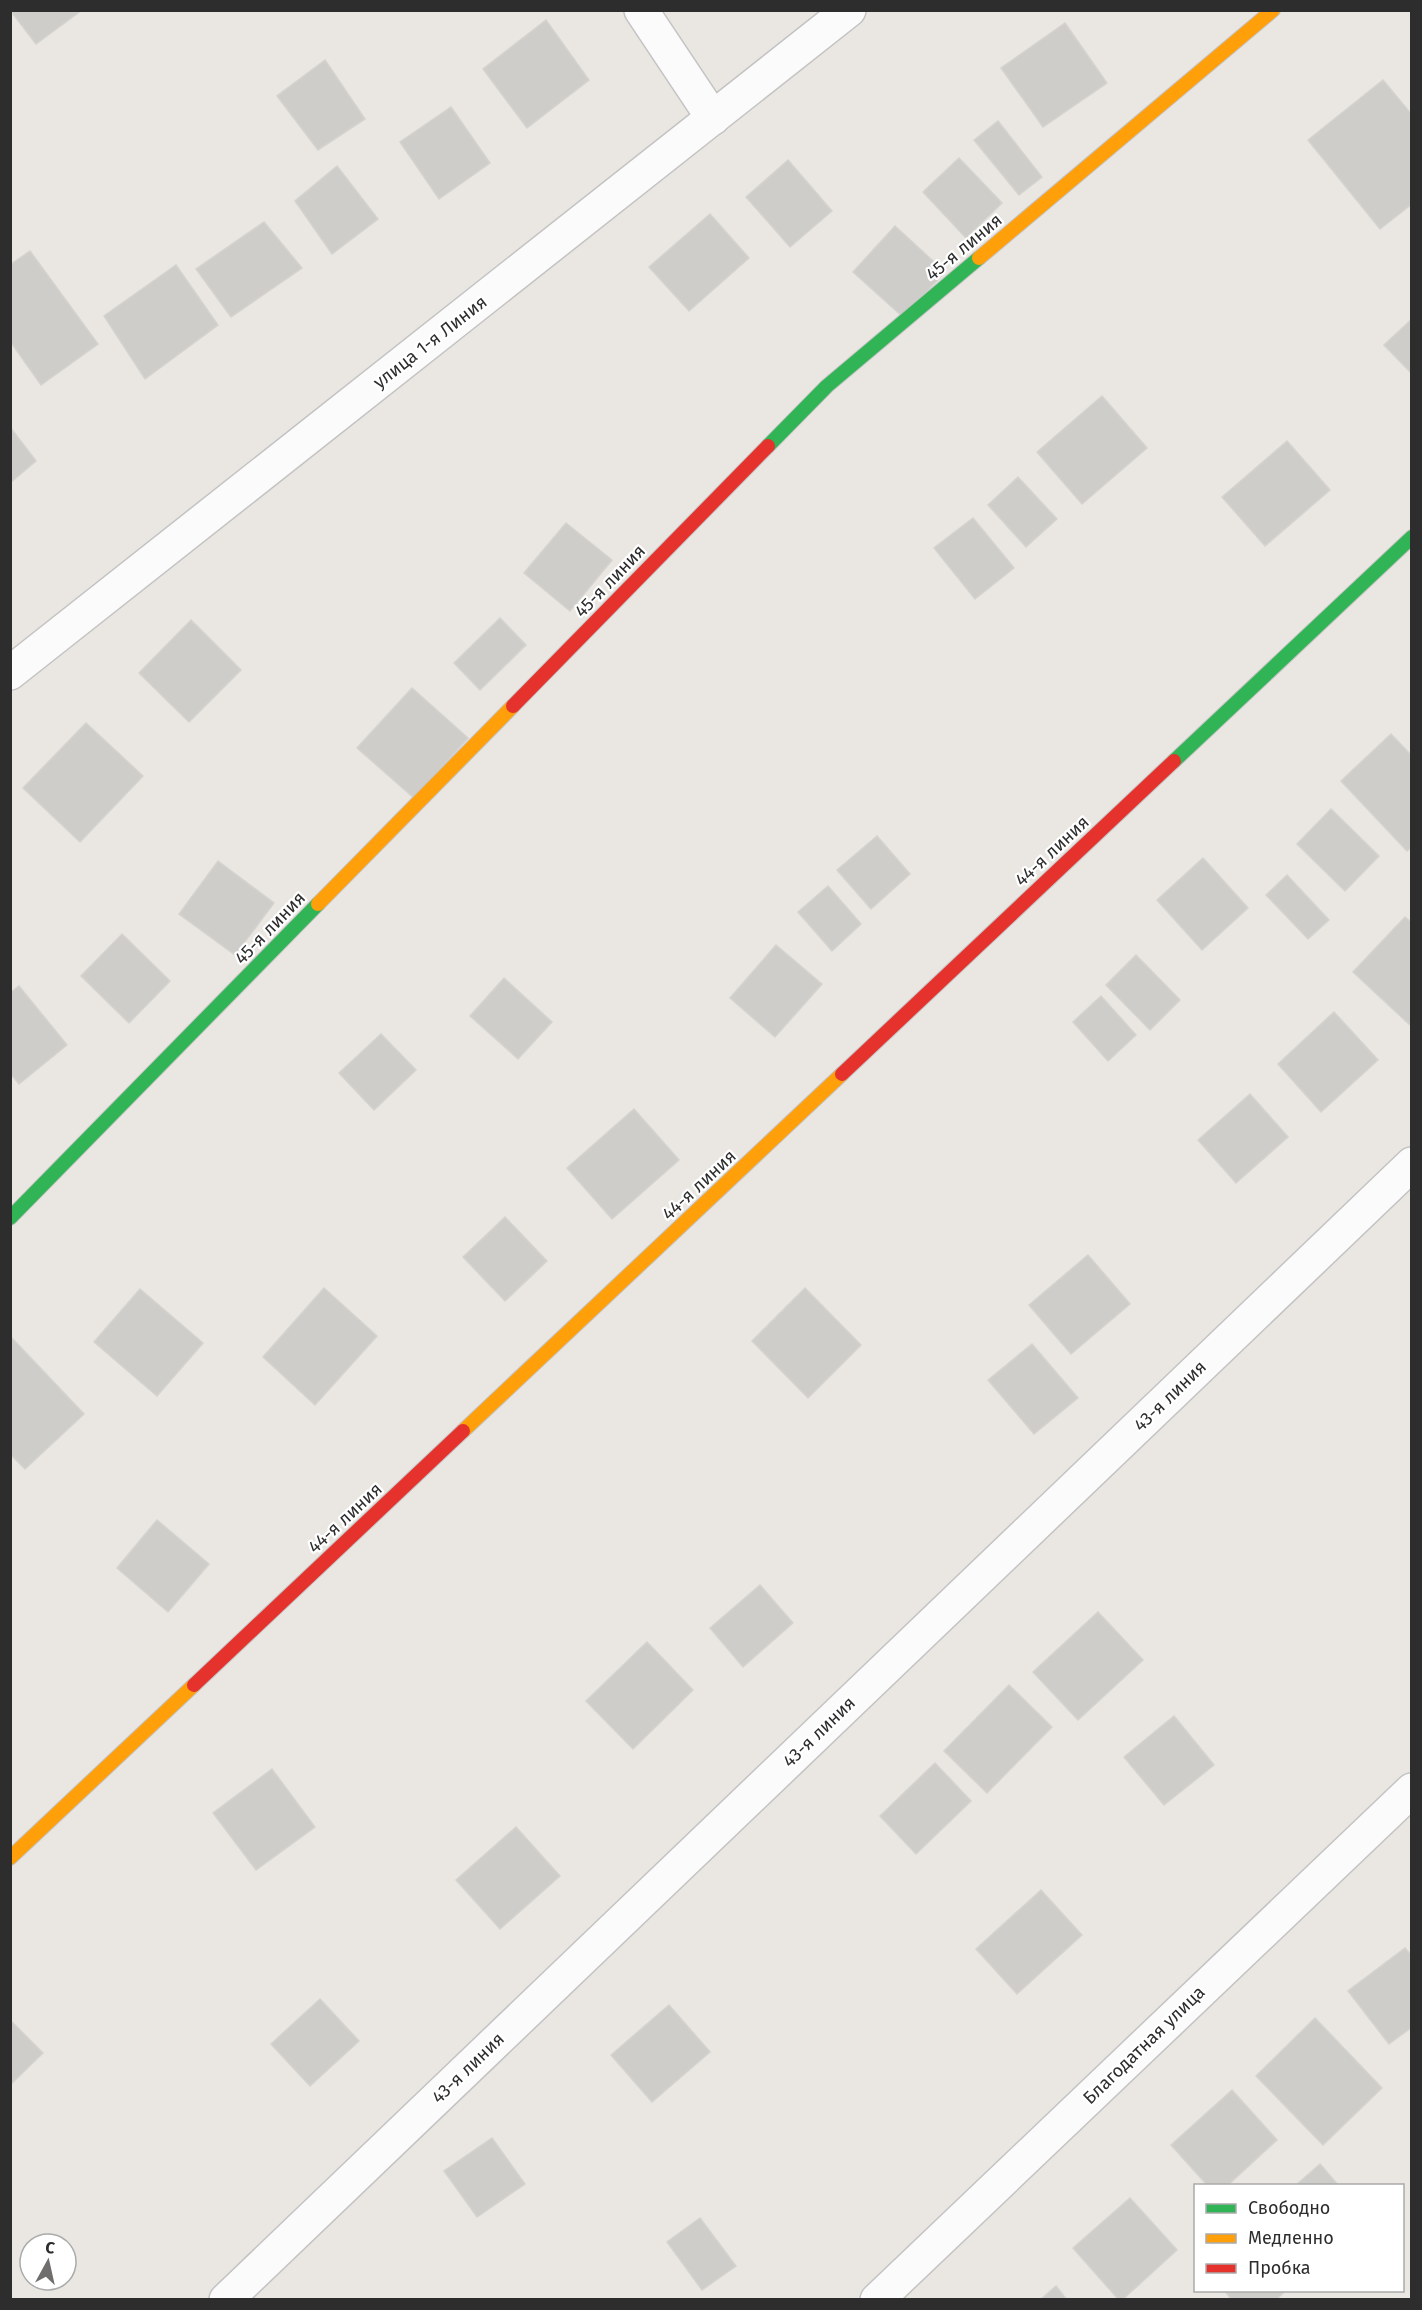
<svg xmlns="http://www.w3.org/2000/svg" width="1422" height="2310" font-family="'Fira Sans',sans-serif">
<style>
.building{fill:#cfcdc9;stroke:#d5d3cf;stroke-width:1.5}
.lines{fill:none;stroke-linecap:round;stroke-linejoin:round}
.street-casing{stroke:#c4c3c3;stroke-width:36}
.fast-casing{stroke:#c4c3c3;stroke-width:16}
.slow-casing{stroke:#c4c3c3;stroke-width:16}
.jam-casing{stroke:#c4c3c3;stroke-width:16}
.street{stroke:#fcfbfb;stroke-width:33}
.fast{stroke:#30b455;stroke-width:14}
.slow{stroke:#ff9f0a;stroke-width:14}
.jam{stroke:#e5322d;stroke-width:14}
.labels{text-anchor:middle;stroke-width:4.5;stroke-linejoin:round;paint-order:stroke}
.street-label{font-size:18px;fill:#2d2d2d;stroke:#fff}
</style>
<rect width="100%" height="100%" fill="#eae7e2"/>
<!-- building -->
<g class="building">
<polygon points="10,10 82,10 36,44"/>
<polygon points="546,20 589,80 527,128 483,69"/>
<polygon points="1065,23 1107,83 1043,127 1001,68"/>
<polygon points="325,60 365,119 318,150 277,96"/>
<polygon points="1383,80 1412,115 1412,204 1380,229 1308,140"/>
<polygon points="451,107 490,163 439,199 400,142"/>
<polygon points="998,121 1042,177 1019,195 974,140"/>
<polygon points="959,158 1002,203 966,238 923,192"/>
<polygon points="788,160 832,211 790,247 746,197"/>
<polygon points="337,166 378,219 332,254 295,201"/>
<polygon points="710,214 749,258 689,311 649,267"/>
<polygon points="264,222 302,268 231,317 196,269"/>
<polygon points="895,226 945,272 903,317 853,272"/>
<polygon points="30,251 98,344 41,385 10,341 10,265"/>
<polygon points="176,265 218,325 145,379 104,316"/>
<polygon points="1412,319 1412,374 1384,345"/>
<polygon points="1102,396 1147,448 1082,504 1037,452"/>
<polygon points="10,427 36,461 10,483"/>
<polygon points="1287,441 1330,490 1265,546 1222,497"/>
<polygon points="1018,477 1057,519 1026,547 988,505"/>
<polygon points="973,518 1014,568 975,599 934,548"/>
<polygon points="566,523 612,560 570,611 524,573"/>
<polygon points="500,618 526,645 480,690 454,663"/>
<polygon points="191,620 241,670 189,722 139,673"/>
<polygon points="412,688 468,738 414,798 357,748"/>
<polygon points="86,723 143,776 80,842 23,788"/>
<polygon points="1391,734 1412,756 1412,847 1407,851 1341,781"/>
<polygon points="1331,809 1379,856 1345,891 1297,844"/>
<polygon points="877,836 910,874 871,909 837,870"/>
<polygon points="1203,858 1248,908 1202,950 1157,900"/>
<polygon points="218,861 274,903 235,955 179,914"/>
<polygon points="1287,875 1329,920 1308,939 1266,895"/>
<polygon points="828,886 861,924 832,951 798,912"/>
<polygon points="1405,917 1412,923 1412,1023 1410,1025 1353,972"/>
<polygon points="122,934 170,981 129,1023 81,976"/>
<polygon points="776,945 822,984 775,1037 730,998"/>
<polygon points="1136,955 1180,1000 1150,1030 1106,985"/>
<polygon points="504,978 552,1022 518,1059 470,1016"/>
<polygon points="19,986 67,1045 19,1084 10,1073 10,993"/>
<polygon points="1101,996 1136,1035 1108,1061 1073,1022"/>
<polygon points="1334,1012 1378,1060 1321,1112 1278,1064"/>
<polygon points="381,1034 416,1070 374,1110 339,1073"/>
<polygon points="1250,1094 1288,1137 1236,1183 1198,1140"/>
<polygon points="634,1109 679,1160 612,1219 567,1168"/>
<polygon points="505,1217 547,1261 505,1301 463,1257"/>
<polygon points="1088,1255 1130,1304 1071,1354 1029,1305"/>
<polygon points="324,1288 377,1336 315,1405 263,1357"/>
<polygon points="805,1288 861,1345 808,1398 752,1341"/>
<polygon points="140,1289 203,1343 157,1396 94,1342"/>
<polygon points="10,1336 84,1414 25,1469 10,1454"/>
<polygon points="1032,1344 1078,1398 1034,1434 988,1380"/>
<polygon points="157,1520 209,1564 168,1612 117,1568"/>
<polygon points="760,1585 793,1623 743,1667 710,1628"/>
<polygon points="1098,1612 1143,1660 1078,1720 1033,1672"/>
<polygon points="647,1642 693,1690 633,1749 586,1701"/>
<polygon points="1009,1685 1052,1727 987,1793 944,1751"/>
<polygon points="1174,1716 1214,1765 1164,1805 1124,1757"/>
<polygon points="935,1763 971,1801 916,1854 880,1816"/>
<polygon points="272,1769 315,1827 256,1870 213,1813"/>
<polygon points="516,1827 560,1876 500,1929 456,1880"/>
<polygon points="1041,1890 1082,1935 1017,1994 976,1949"/>
<polygon points="1405,1948 1412,1956 1412,2027 1389,2044 1348,1991"/>
<polygon points="320,1999 359,2041 310,2086 271,2044"/>
<polygon points="669,2005 710,2052 652,2102 611,2055"/>
<polygon points="1315,2018 1382,2088 1323,2145 1256,2076"/>
<polygon points="10,2020 43,2053 10,2085"/>
<polygon points="1232,2090 1277,2140 1227,2186 1208,2186 1171,2145"/>
<polygon points="492,2138 525,2184 477,2217 444,2171"/>
<polygon points="1320,2164 1339,2186 1295,2186"/>
<polygon points="1130,2198 1177,2250 1122,2300 1119,2300 1073,2248"/>
<polygon points="700,2218 736,2266 702,2290 667,2242"/>
<polygon points="1056,2286 1067,2300 1040,2300"/>
<polygon points="1224,2290 1286,2290 1276,2300 1232,2300"/>
</g>
<g class="lines">
<defs>
<g id="street">
<polyline points="641,10 713,118"/>
<polyline points="10,673 849,10"/>
<polyline points="226,2300 1412,1164"/>
<polyline points="877,2300 1412,1790"/>
</g>
<g id="fast">
<polyline points="768,446 827,386 979,258"/>
<polyline points="1174,761 1412,537"/>
<polyline points="10,1218 318,904"/>
</g>
<g id="slow">
<polyline points="979,258 1273,10"/>
<polyline points="318,904 513,706"/>
<polyline points="463,1431 842,1074"/>
<polyline points="10,1858 194,1685"/>
</g>
<g id="jam">
<polyline points="513,706 768,446"/>
<polyline points="842,1074 1174,761"/>
<polyline points="194,1685 463,1431"/>
</g>
</defs>
<!-- street casing -->
<use href="#street" class="street-casing"/>
<!-- fast casing -->
<use href="#fast" class="fast-casing"/>
<!-- slow casing -->
<use href="#slow" class="slow-casing"/>
<!-- jam casing -->
<use href="#jam" class="jam-casing"/>
<!-- street -->
<use href="#street" class="street"/>
<!-- fast -->
<use href="#fast" class="fast"/>
<!-- slow -->
<use href="#slow" class="slow"/>
<!-- jam -->
<use href="#jam" class="jam"/>
</g>
<g class="labels">
<!-- street labels -->
<g class="street-label">
<text transform="translate(964 247) rotate(-40)" y="6">45-я линия</text>
<text transform="translate(430 342) rotate(-38)" y="6">улица 1-я Линия</text>
<text transform="translate(610 581) rotate(-46)" y="6">45-я линия</text>
<text transform="translate(1052 851) rotate(-43)" y="6">44-я линия</text>
<text transform="translate(270 928) rotate(-46)" y="6">45-я линия</text>
<text transform="translate(699 1185) rotate(-43)" y="6">44-я линия</text>
<text transform="translate(1170 1396) rotate(-44)" y="6">43-я линия</text>
<text transform="translate(345 1518) rotate(-43)" y="6">44-я линия</text>
<text transform="translate(819 1732) rotate(-44)" y="6">43-я линия</text>
<text transform="translate(1144 2045) rotate(-44)" y="6">Благодатная улица</text>
<text transform="translate(468 2068) rotate(-44)" y="6">43-я линия</text>
</g>
</g>
<!-- border -->
<rect width="1422" height="2310" fill="none" stroke="#2d2d2d" stroke-width="24"/>
<!-- legend -->
<rect x="1194" y="2184" width="210" height="108" fill="#ffffff" stroke="#ababab" stroke-width="1.5"/>
<rect x="1206" y="2204" width="30" height="9" fill="#30b455" stroke="#ababab" stroke-width="1.5"/>
<text x="1248" y="2214" font-size="18" fill="#2d2d2d">Свободно</text>
<rect x="1206" y="2234" width="30" height="9" fill="#ff9f0a" stroke="#ababab" stroke-width="1.5"/>
<text x="1248" y="2244" font-size="18" fill="#2d2d2d">Медленно</text>
<rect x="1206" y="2264" width="30" height="9" fill="#e5322d" stroke="#ababab" stroke-width="1.5"/>
<text x="1248" y="2274" font-size="18" fill="#2d2d2d">Пробка</text>
<!-- north arrow -->
<g transform="translate(48 2262) rotate(8)"><circle r="28" fill="#ffffff" stroke="#ababab" stroke-width="1.5"/>
<path d="M0-4.5L10 22L0 15L-10 22Z" fill="#6f6e6c"/>
<text y="-9" font-size="16" font-weight="bold" text-anchor="middle" fill="#2d2d2d">С</text>
</g>
</svg>
